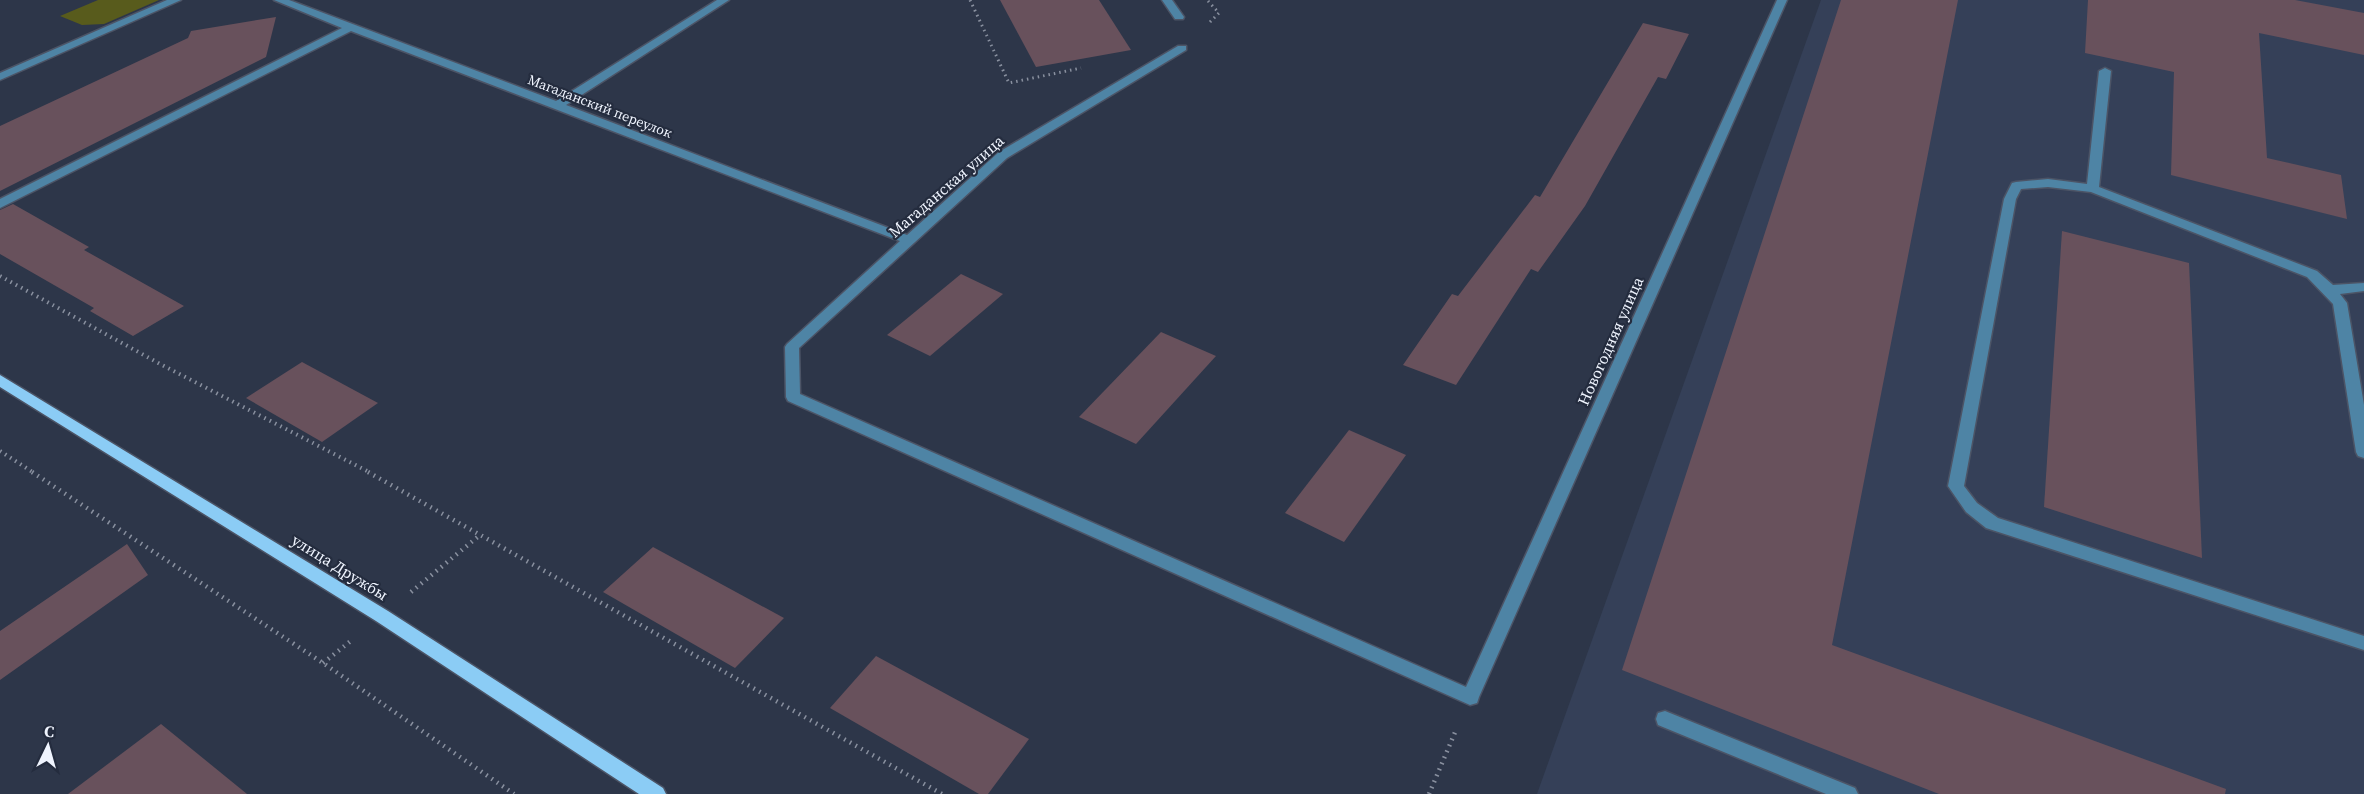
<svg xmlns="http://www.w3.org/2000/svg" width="2364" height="794" font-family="'Source Serif 4',serif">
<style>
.built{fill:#354058}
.green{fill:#585b1c}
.building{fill:#68515c}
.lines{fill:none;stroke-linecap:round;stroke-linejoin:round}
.minor-casing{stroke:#4c5466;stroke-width:3}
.major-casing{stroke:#4c5466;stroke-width:3}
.path-far2{stroke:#89909f;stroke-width:3;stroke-dasharray:1.5 4;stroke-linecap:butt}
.path-far1{stroke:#89909f;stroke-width:4;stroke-dasharray:1.5 4.5;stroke-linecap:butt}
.path{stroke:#89909f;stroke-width:4.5;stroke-dasharray:1.5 5;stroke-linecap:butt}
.minor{fill:#4e84a5;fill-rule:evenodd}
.major{fill:#8bccf5;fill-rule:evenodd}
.labels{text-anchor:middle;stroke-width:4.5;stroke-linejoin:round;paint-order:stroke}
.far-street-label{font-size:14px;fill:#eff4fe;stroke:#242c3e}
.street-label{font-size:16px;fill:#eff4fe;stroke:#242c3e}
</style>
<rect width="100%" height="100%" fill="#2d3649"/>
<!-- built -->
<polygon class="built" points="1821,0 2364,0 2364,794 1537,794"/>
<!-- green -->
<polygon class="green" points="98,0 159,0 104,24 82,25 60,16"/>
<!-- building -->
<g class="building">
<polygon points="1000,0 1099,0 1131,50 1036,67"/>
<polygon points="1841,0 1958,0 1832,645 2226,789 2225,794 1939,794 1622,670"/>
<polygon points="2088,0 2295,0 2364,13 2364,55 2259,33 2267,158 2341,175 2347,219 2171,175 2174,72 2085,53"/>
<polygon points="276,17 266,57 0,191 0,126 188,38 191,31"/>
<polygon points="1643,23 1689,34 1666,79 1658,77 1585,206 1538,272 1531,269 1456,385 1403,365 1452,294 1458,296 1535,195 1540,197"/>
<polygon points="13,204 89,247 84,250 184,306 133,336 90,311 94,308 0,254 0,210"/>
<polygon points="2062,231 2189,263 2202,558 2044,507"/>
<polygon points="961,274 1003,294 930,356 887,335"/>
<polygon points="1161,332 1216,356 1136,444 1079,417"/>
<polygon points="302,362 378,403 322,442 246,398"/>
<polygon points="1349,430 1406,455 1344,542 1285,513"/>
<polygon points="127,544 148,575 0,680 0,631"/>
<polygon points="653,547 784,618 735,668 603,592"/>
<polygon points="876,656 1029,739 988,794 979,794 830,708"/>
<polygon points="161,724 247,794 68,794"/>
</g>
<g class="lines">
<defs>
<g id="minor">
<polygon points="167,0 181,0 0,80 0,73"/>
<polygon points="274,0 289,0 556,101 717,0 729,0 566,105 907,235 999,152 1178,46 1186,46 1186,50 1007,158 799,348 800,394 1466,687 1777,0 1787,0 1479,697 1477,703 1470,705 788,401 786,397 785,347 787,344 900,241 351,31 0,208 0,199 342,28"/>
<polygon points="1162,0 1172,0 1184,17 1183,19 1175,19"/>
<polygon points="2105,68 2111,71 2099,187 2317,271 2333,285 2364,283 2364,291 2340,294 2347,303 2364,405 2364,458 2358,456 2356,452 2333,304 2307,277 2091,192 2048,187 2021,189 2016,199 1964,486 1977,503 1998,518 2364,636 2364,650 1986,528 1966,512 1948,486 2004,199 2012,183 2016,182 2048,179 2087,184 2099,71"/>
<polygon points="1665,711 1855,788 1858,794 1826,794 1658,725 1656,719 1658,713"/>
</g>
<polygon id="major" points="0,375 388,611 663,788 666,794 639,794 376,621 0,387"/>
</defs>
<!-- minor casing -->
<use href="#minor" class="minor-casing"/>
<!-- major casing -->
<use href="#major" class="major-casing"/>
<!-- path-far2 -->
<g class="path-far2">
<polyline points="970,0 1009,83 1081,68"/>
<polyline points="1208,1 1219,13 1209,23"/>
</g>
<!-- path-far1 -->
<g class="path-far1">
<polyline points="0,276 162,365 371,473"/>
<polyline points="0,451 34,473"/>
</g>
<!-- path -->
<g class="path">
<polyline points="32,472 323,663 514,794"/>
<polyline points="368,472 942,794"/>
<polyline points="411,592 480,535"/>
<polyline points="323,663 352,640"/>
<polyline points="1429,794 1456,730"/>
</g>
<!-- minor -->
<use href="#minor" class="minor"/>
<!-- major -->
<use href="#major" class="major"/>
</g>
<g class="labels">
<!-- far-street labels -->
<g class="far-street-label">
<text transform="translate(600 106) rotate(21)" y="5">Магаданский переулок</text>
</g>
<!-- street labels -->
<g class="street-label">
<text transform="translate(946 186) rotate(-41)" y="6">Магаданская улица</text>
<text transform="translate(1610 341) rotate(-66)" y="6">Новогодняя улица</text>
<text transform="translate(340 567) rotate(32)" y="6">улица Дружбы</text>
</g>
</g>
<!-- north arrow -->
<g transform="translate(48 746) rotate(5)" stroke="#242c3e" stroke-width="4.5" paint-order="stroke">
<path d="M0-4.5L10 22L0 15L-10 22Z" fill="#eff4fe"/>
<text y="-9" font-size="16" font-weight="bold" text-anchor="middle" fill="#eff4fe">С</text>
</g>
</svg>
